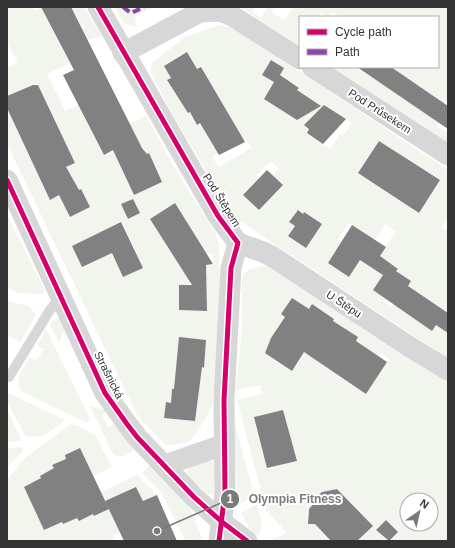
<svg xmlns="http://www.w3.org/2000/svg" width="455" height="548" font-family="Arial,sans-serif">
<style>
.green{fill:#f1f5ed;fill-rule:evenodd}
.building{fill:#818181}
.lines{fill:none;stroke-linecap:round;stroke-linejoin:round}
.service{stroke:#d7d7d7;stroke-width:10}
.minor{stroke:#d7d7d7;stroke-width:21}
.quiet{stroke:#8e44ad;stroke-width:4;stroke-dasharray:8 4;stroke-linecap:butt}
.cycleway-casing{stroke:#fff;stroke-width:8}
.cycleway{stroke:#d6006c;stroke-width:5}
.labels{text-anchor:middle;stroke-width:4;stroke-linejoin:round;paint-order:stroke}
.street-label{font-size:11px;fill:#333;stroke:#fff}
.leader{fill:none;stroke:#7a7a7a;stroke-width:1.5}
.callout-dot{fill:#7a7a7a;stroke:#fff;stroke-width:1.5}
.mark-label{font-size:12px;text-anchor:middle;font-weight:bold;fill:#fff}
.callout-label{font-size:12px;text-anchor:middle;font-weight:bold;fill:#7a7a7a;stroke:#fff;stroke-width:4;stroke-linejoin:round;paint-order:stroke}
</style>
<rect width="100%" height="100%" fill="#fff"/>
<!-- green -->
<g class="green">
<path d="M7 7H32L35 11 42 7H84L102 37 87 40 82 30 85 28 83 24 81 25 76 16 53 29 64 52 68 54 72 62 47 74 65 111 78 105 104 155 137 138 130 124 146 116 181 179 216 234 219 246 221 326 218 356 212 405 206 418 191 440 186 443 170 445 165 444 137 415 7 144V108L40 179 75 163 37 83 7 96V68L18 62 7 43ZM143 147 147 154 149 153 162 182 134 195 121 167 122 157ZM68 195 90 207 70 217 61 199ZM133 199 140 213 128 219 121 205ZM175 203 200 244 176 259 150 219ZM122 222 143 268 123 277 112 253 82 267 72 246ZM212 253 214 264 198 266 196 256ZM189 282H206L207 311 179 310V285H189ZM180 338 206 340 204 367 177 365ZM172 389 199 392 195 421 164 418 166 402 171 403Z"/>
<polygon points="115,7 129,7 131,11 140,7 153,7 135,16 137,27 124,23"/>
<path d="M240 7H255L252 12 261 18 268 7H274L271 12 284 20 294 7H448V100H447L434 120 439 123 437 126 448 133V143L331 67H354L375 80 384 67H438V17H340L332 12 328 17 321 13 319 17H300V47ZM406 77 426 91 416 107Z"/>
<path d="M219 25 233 28 448 170V218L442 227 448 231V313L428 299 436 325 448 323V358L265 238 235 217 231 213 169 108 151 72V67L153 62 185 37ZM187 52 197 69 201 67 209 80 202 84 190 85 175 94 167 80 171 78 164 65ZM272 60 284 68 280 75 299 87 297 90 305 95 291 116 264 99 274 82 262 74ZM215 90 225 108 197 125 190 112 188 113 184 106ZM325 105 352 123 343 136 340 134 330 149 307 133ZM237 129 244 140 246 139 251 148 219 167 212 157 218 153ZM379 141 440 180 419 213 358 173ZM271 161 279 169 273 175 283 185 259 210 243 195 259 178 256 175ZM298 210 303 214 304 212 322 224 306 248 288 236 294 226 289 222ZM349 223 368 236 359 250 365 253 349 277 328 262 342 241 338 239ZM385 224 396 231 381 254 373 243ZM391 264 398 269 396 271 411 281 396 304H394L392 306 384 301 386 298 383 275 380 273 382 268 386 271Z"/>
<polygon points="7,214 45,291 42,294 18,293 7,287"/>
<path d="M265 266 270 267 375 337 448 382V541H389L397 532 386 520 376 530 387 541H356L368 521 336 487 329 493 326 491C320 492 318 494 316 500L319 503 312 506 306 514 308 517V521L315 524 331 541H275L273 539 287 533 266 510 237 400 262 394 260 385 236 390 242 328V277C248 268 255 267 265 266ZM292 298 309 309 312 304 334 319 321 339 308 345 292 370 265 353C271 339 276 329 287 318L281 314ZM349 332 358 337 356 341 378 356 381 353 389 359 366 394 326 367ZM283 410 287 424 284 425 290 448 293 447 297 461 270 468 258 416ZM407 500H431V524H407Z"/>
<polygon points="7,301 28,306 36,314 20,342 7,335"/>
<polygon points="58,318 60,319 66,325 59,343 50,324 53,320"/>
<path d="M46 329 90 419V421L85 422 21 391C14 377 23 370 30 357L36 361 44 349 37 345Z"/>
<polygon points="8,393 63,419 64,421 43,436 28,437 24,434 7,401 7,394"/>
<path d="M90 406 106 410 108 412 102 415 108 427 114 424 136 448C129 454 122 460 113 454Z"/>
<polygon points="7,409 21,439 19,441 7,442"/>
<polygon points="71,424 78,426 95,435 112,467 93,476 79,448 65,455 66,459 53,465 54,468 40,476 41,478 24,487 44,530 62,522 63,524 77,517 93,514 95,516 109,509 120,532 113,536 115,541 7,541 7,480 25,458 65,428"/>
<polygon points="232,426 236,427 254,495 253,497 239,504"/>
<polygon points="19,447 23,449 23,451 7,467 7,449"/>
<path d="M214 460 217 464 214 492 212 494 209 495 188 476C184 463 205 461 214 460Z"/>
<polygon points="151,464 185,501 191,511 203,541 186,541 161,492 142,473"/>
<polygon points="137,475 157,495 143,501 136,487 105,501 101,492"/>
<polygon points="257,504 262,525 258,536 250,529 241,513"/>
</g>
<!-- building -->
<g class="building">
<polygon points="41,7 71,7 142,148 147,154 149,153 162,182 134,195 113,150 104,155 63,75 74,70"/>
<polygon points="187,52 197,69 201,67 245,142 219,155 200,123 197,125 190,112 188,113 167,80 171,78 164,66"/>
<polygon points="271,60 284,68 280,75 299,88 297,90 321,106 297,120 264,99 274,82 262,75"/>
<polygon points="357,67 391,67 448,106 448,129"/>
<polygon points="33,85 38,85 75,163 66,167 79,190 81,189 90,207 70,217 59,195 50,200 7,108 7,96"/>
<polygon points="324,105 346,119 323,144 307,133 309,129 304,125"/>
<polygon points="379,141 440,180 419,213 358,173"/>
<polygon points="267,170 283,185 259,210 243,195"/>
<polygon points="133,199 140,213 128,219 121,204"/>
<polygon points="175,203 213,264 206,265 207,311 179,310 179,285 192,285 150,219"/>
<polygon points="298,210 303,214 304,212 322,224 306,248 288,236 295,226 289,222"/>
<polygon points="121,222 143,268 123,277 112,253 82,267 72,246"/>
<polygon points="352,225 386,247 380,256 398,269 396,271 411,281 408,286 448,313 448,333 436,325 432,331 373,290 383,275 360,260 349,277 328,263"/>
<polygon points="292,298 309,309 312,304 334,319 333,321 358,337 356,341 387,362 366,394 304,352 292,371 265,353 271,338 285,317 281,314"/>
<polygon points="179,337 206,340 204,368 202,367 195,421 164,418 166,402 171,403 172,389 174,389"/>
<polygon points="283,410 297,461 267,468 254,417"/>
<polygon points="80,448 109,509 94,516 93,514 79,521 77,518 63,524 62,522 44,530 24,487 41,478 40,476 54,468 52,465 66,459 65,455"/>
<polygon points="136,487 143,501 157,495 177,541 124,541 105,501"/>
<polygon points="337,489 373,526 357,541 331,541 315,524 308,524 309,509 315,502 318,495 322,492"/>
<polygon points="386,520 398,532 389,541 376,530"/>
</g>
<g class="lines">
<!-- service -->
<polyline class="service" points="9,377 50,310 61,297"/>
<!-- minor -->
<g class="minor">
<polyline points="98,7 218,216 238,243"/>
<polyline points="123,53 200,12 216,11 223,12 234,17 300,59"/>
<polyline points="312,67 448,155"/>
<polyline points="7,180 105,393 127,424 137,437 194,497 222,522 247,541"/>
<polyline points="238,243 263,252 273,257 410,347 448,370"/>
<polyline points="165,465 223,445"/>
<polyline points="219,541 225,492 224,400 231,268 238,243"/>
</g>
<!-- quiet -->
<polyline class="quiet" points="123,7 131,13 144,7"/>
<defs>
<g id="cycleway">
<polyline points="98,7 218,216 238,243 231,268 224,400 225,492 219,541"/>
<polyline points="7,180 105,393 127,424 137,437 194,497 222,522 247,541"/>
</g>
</defs>
<!-- cycleway casing -->
<use href="#cycleway" class="cycleway-casing"/>
<!-- cycleway -->
<use href="#cycleway" class="cycleway"/>
</g>
<g class="labels">
<!-- street labels -->
<g class="street-label">
<text transform="translate(380 111) rotate(33)" y="4">Pod Průsekem</text>
<text transform="translate(222 200) rotate(58)" y="4">Pod Štěpem</text>
<text transform="translate(344 304) rotate(33)" y="4">U Štěpu</text>
<text transform="translate(109 375) rotate(63)" y="4">Strašnická</text>
</g>
</g>
<!-- callouts -->
<path class="leader" d="M157 531L230 499"/>
<g class="callout-dot">
<circle cx="157" cy="531" r="4"/>
<circle cx="230" cy="499" r="10"/>
</g>
<g class="mark-label">
<text x="230" y="503">1</text>
</g>
<g class="callout-label">
<text x="295" y="503">Olympia Fitness</text>
</g>
<!-- border -->
<rect width="455" height="548" fill="none" stroke="#333333" stroke-width="16"/>
<!-- legend -->
<rect x="299" y="16" width="140" height="52" fill="#ffffff" stroke="#adadad"/>
<rect x="307" y="29" width="20" height="6" fill="#d6006c" stroke="#adadad"/>
<text x="335" y="36" font-size="12" fill="#333333">Cycle path</text>
<rect x="307" y="49" width="20" height="6" fill="#8e44ad" stroke="#adadad"/>
<text x="335" y="56" font-size="12" fill="#333333">Path</text>
<!-- north arrow -->
<g transform="translate(419 512) rotate(34)"><circle r="19" fill="#ffffff" stroke="#adadad"/>
<path d="M0-3L7 15L0 10L-7 15Z" fill="#7a7a7a"/>
<text y="-6" font-size="11" font-weight="bold" text-anchor="middle" fill="#333333">N</text>
</g>
</svg>
